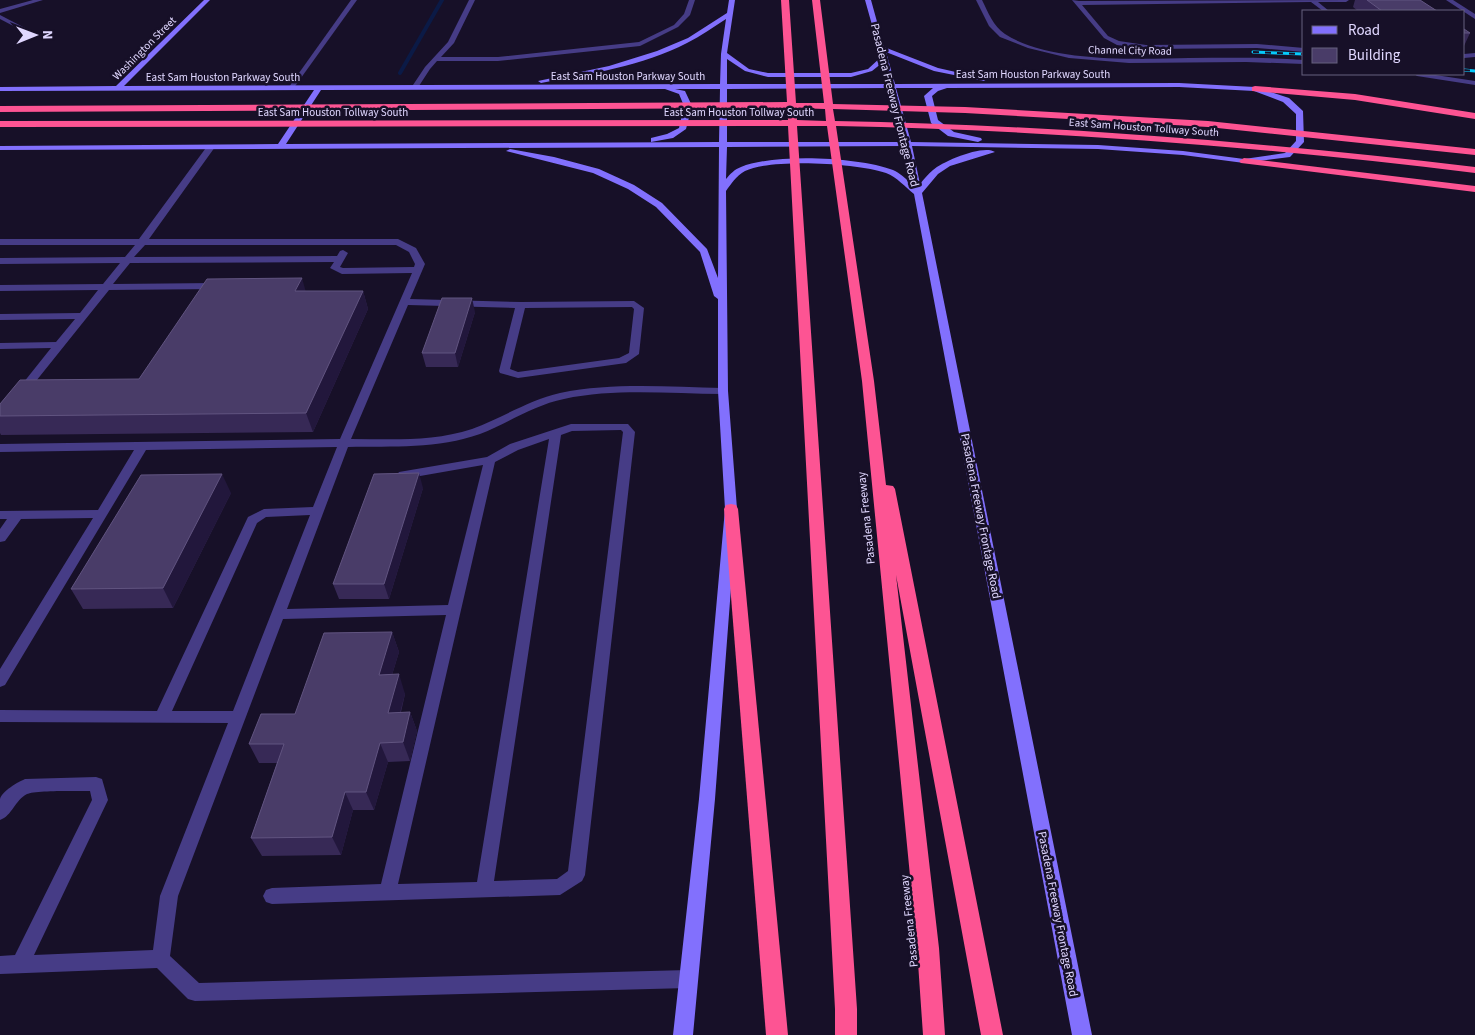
<svg xmlns="http://www.w3.org/2000/svg" width="1475" height="1035" font-family="'Source Sans 3',sans-serif">
<style>
.lines{fill:none;stroke-linecap:round;stroke-linejoin:round}
.stream{stroke:#0b1a46;stroke-width:4}
.lane{fill:#463c86;fill-rule:evenodd}
.street{fill:#463c86;fill-rule:evenodd}
.secondary{fill:#8270fd;fill-rule:evenodd}
.highway{fill:#fd5493;fill-rule:evenodd}
.rail-casing{stroke:#06cafc;stroke-width:3}
.rail{stroke:#171028;stroke-width:2;stroke-dasharray:6;stroke-linecap:butt}
.wall{fill:#372956}
.shaded-wall{fill:#22173c}
.building{fill:#493c68;stroke:#615480}
.labels{text-anchor:middle;stroke-width:5;stroke-linejoin:round;paint-order:stroke}
.far-street-label{font-size:11px;fill:#e0d7ff;stroke:#171028}
.street-label{font-size:12px;fill:#e0d7ff;stroke:#171028}
</style>
<rect width="100%" height="100%" fill="#171028"/>
<g class="lines">
<!-- stream -->
<polyline class="stream" points="400,73 442,0"/>
<!-- lane -->
<g class="lane">
<polygon points="469,0 475,0 454,43 441,57 498,57 639,42 674,25 684,14 689,0 695,0 690,15 678,27 640,46 498,61 437,61 430,69 417,89 413,89 411,88 425,67 448,42"/>
<polygon points="1072,0 1079,1 1349,0 1346,2 1318,2 1329,11 1323,11 1311,2 1082,5 1108,36 1119,41 1146,45 1257,44 1304,48 1304,52 1257,48 1146,49 1117,45 1104,38"/>
<polygon points="1446,0 1453,0 1475,14 1475,19"/>
<polygon points="1475,53 1475,57 1464,58 1464,54"/>
<path d="M208 145 215 147 149 239H398L416 248 425 264 410 299 521 302 634 301 644 308 639 354 626 363 518 378 500 373 499 371 515 308 408 305 351 439C391 439 433 442 472 429 502 418 529 400 560 393 613 382 669 387 723 388L728 391 723 394C671 394 615 388 564 399 534 405 508 423 480 434 438 449 393 446 348 447L287 609 448 605 483 465 403 479 399 478 397 475 399 472 487 457 510 444 571 424H628L635 432 585 875 582 881 560 895 272 904 266 902 263 896 266 890 272 888 381 884 446 615 283 619 178 896 170 956 199 983 688 970 694 973 697 979 694 985 688 988 195 1001 188 999 157 968 0 974V956L15 955 92 800 90 791C78 791 35 790 27 794 15 800 12 816 0 820 0 814 0 806 0 799 2 791 18 782 25 779L96 777 102 779 108 800 34 955 153 950 160 896 228 723 0 722V710L157 711 248 517 264 509 313 507 337 447 146 450 5 685 0 687V669L93 518 21 519 5 541 0 542V529L7 519H0V511L98 510 134 450 0 452V444L340 439 412 273 342 274 330 268 334 262 130 263 113 284 217 283 222 286 217 289 109 290 4 421 0 422V412L51 348 0 349V343L56 342 75 319 0 320V314L80 313 98 290 0 291V285L103 284 120 263 0 264V258L125 257 135 245H0V239H139ZM145 245H396L409 252 415 264 414 267 343 268 340 267 348 253 343 250 340 251 337 256 134 257ZM632 307 634 309 629 353 619 358 518 372 510 369 525 308ZM621 430 623 432 568 871 557 879 494 881 561 435 572 431ZM549 439 477 882 398 884 495 462 518 450ZM310 515 233 711H172L257 523 266 517Z"/>
</g>
<!-- street -->
<g class="street">
<polygon points="33,0 43,0 0,13 0,9"/>
<polygon points="351,0 357,0 293,89 289,89 289,87"/>
<path d="M976 0H982C988 12 993 26 1005 34 1049 63 1138 59 1189 58 1227 58 1266 57 1304 60V64L1246 62 1129 63 1069 58 1028 48 1000 37 989 26Z"/>
<polygon points="0,15 25,28 26,29 21,30 0,19"/>
<polygon points="1414,74 1429,74 1475,81 1475,85 1417,76"/>
</g>
<!-- secondary -->
<path class="secondary" d="M204 0H210L124 86 720 84 721 54 726 19C713 27 701 36 687 43 642 66 590 74 541 83L538 81 609 66 657 51 688 38 727 13 729 0H735L727 53 749 69 768 73H851L868 69 881 57 865 0H871L884 47 938 68 987 79 984 81 934 71 886 52 895 84 1179 83 1255 87 1289 98 1303 111 1304 142 1290 157 1244 163 1183 155 1098 149 912 146 920 184C924 179 928 174 933 170 943 161 984 144 995 152L950 166 938 174 922 193 1092 1035H1072L914 194C905 187 897 177 886 173 857 163 772 158 745 171 736 176 731 184 726 191L728 391 737 509 715 799 693 1035H673L699 799 725 509 718 391V299L714 296 700 252 656 207 628 189 593 173 506 151 510 149 554 157 599 169 634 185 662 203 707 249 718 278 719 147 0 150V146L278 144 314 90 0 91V87L116 86ZM727 59 745 71 768 77H851L872 71 882 63 888 84H727ZM1179 87 1254 91 1283 102 1296 114V141L1285 153 1244 159 1183 151 1098 145 911 142 896 88H933L924 96 931 123 948 136 978 142 982 140 981 138 954 132 938 120 932 96 938 91 947 88ZM889 88 903 142H727V89ZM665 89 679 94 684 106 679 128 667 134 651 138V142L673 138 686 129 692 106 685 91 675 89H720L719 142 286 144 321 90ZM905 146 912 184C906 179 900 173 893 170 859 157 775 153 741 167 735 169 730 174 726 179L727 147Z"/>
<!-- highway -->
<g class="highway">
<path d="M781 0H789L796 103H824L812 0H820L833 104 965 107 1208 121 1475 149V155L1208 127 965 113 833 109 835 121C1049 125 1263 142 1475 167V173C1263 147 1049 130 836 126L874 381 886 485 893 486 895 489 1003 1035H981L896 575 939 948 945 1035H923L917 948 862 381 827 126H797L857 1009V1035H835V1009L788 126 0 127V121L788 120 787 108 0 112V106L787 102ZM796 108 825 109 826 121 797 120Z"/>
<polygon points="1255,86 1355,94 1475,113 1475,119 1355,100 1252,91 1252,87"/>
<polygon points="1244,158 1475,186 1475,192 1241,163 1239,161"/>
<polygon points="731,504 736,505 738,509 788,1035 766,1035 724,509 726,505"/>
</g>
<defs>
<g id="rail">
<polyline points="1253,52 1304,54"/>
<polyline points="1464,70 1475,71"/>
</g>
</defs>
<!-- rail casing -->
<use href="#rail" class="rail-casing"/>
<!-- rail -->
<use href="#rail" class="rail"/>
</g>
<!-- wall -->
<g class="wall">
<polygon points="1355,0 1420,0 1437,11 1358,11 1353,7"/>
<polygon points="1464,29 1470,33 1464,46"/>
<polygon points="306,291 363,291 368,309 313,432 1,435 0,433 0,404 139,379"/>
<polygon points="475,312 458,367 426,367 422,353"/>
<polygon points="423,488 389,599 339,599 333,584"/>
<polygon points="231,493 173,608 83,609 71,589"/>
<polygon points="392,632 399,652 392,675 405,694 401,712 410,712 417,731 410,761 388,762 374,810 353,810 341,855 262,856 251,838 277,763 259,763 249,744 295,714"/>
</g>
<!-- shaded-wall -->
<g class="shaded-wall">
<polygon points="302,278 307,296 295,291"/>
<polygon points="363,291 368,309 313,432 306,413"/>
<polygon points="472,298 475,312 458,367 455,353"/>
<polygon points="419,473 423,488 389,599 384,584"/>
<polygon points="222,474 231,493 173,608 163,588"/>
<polygon points="392,632 399,652 386,694 379,675"/>
<polygon points="399,674 405,694 395,732 388,713"/>
<polygon points="410,712 417,731 410,761 403,742"/>
<polygon points="380,743 388,762 374,810 366,792"/>
<polygon points="345,792 353,810 341,855 332,837"/>
</g>
<!-- building -->
<g class="building">
<polygon points="1367,0 1420,0 1437,11 1382,11"/>
<polygon points="1464,29 1470,33 1464,33"/>
<polygon points="302,278 295,291 363,291 306,413 0,416 0,404 20,380 139,379 207,279"/>
<polygon points="442,298 472,298 455,353 422,353"/>
<polygon points="419,473 384,584 333,584 374,474"/>
<polygon points="222,474 163,588 71,589 141,475"/>
<polygon points="392,632 379,675 399,674 388,713 410,712 403,742 380,743 366,792 345,792 332,837 251,838 284,744 249,744 261,714 295,714 324,633"/>
</g>
<g class="labels">
<!-- far-street labels -->
<g class="far-street-label">
<text transform="translate(144 48) rotate(-45)" y="4">Washington Street</text>
<text transform="translate(1130 50) rotate(1)" y="4">Channel City Road</text>
<text x="1033" y="78">East Sam Houston Parkway South</text>
<text x="628" y="80">East Sam Houston Parkway South</text>
<text x="223" y="81">East Sam Houston Parkway South</text>
<text x="333" y="116">East Sam Houston Tollway South</text>
<text x="739" y="116">East Sam Houston Tollway South</text>
<text transform="translate(1144 127) rotate(4)" y="4">East Sam Houston Tollway South</text>
</g>
<!-- street labels -->
<g class="street-label">
<text transform="translate(895 105) rotate(76)" y="4">Pasadena Freeway Frontage Road</text>
<text transform="translate(981 516) rotate(79)" y="4">Pasadena Freeway Frontage Road</text>
<text transform="translate(866 518) rotate(-96)" y="4">Pasadena Freeway</text>
<text transform="translate(1058 914) rotate(79)" y="4">Pasadena Freeway Frontage Road</text>
<text transform="translate(909 921) rotate(-96)" y="4">Pasadena Freeway</text>
</g>
</g>
<!-- legend -->
<rect x="1302" y="10" width="162" height="65" fill="#171028" stroke="#67607e"/>
<rect x="1312" y="26" width="25" height="8" fill="#8270fd" stroke="#67607e"/>
<text x="1348" y="35" font-size="15" fill="#e0d7ff">Road</text>
<rect x="1312" y="48" width="25" height="15" fill="#493c68" stroke="#67607e"/>
<text x="1348" y="60" font-size="15" fill="#e0d7ff">Building</text>
<!-- north arrow -->
<g transform="translate(35 35) rotate(89)" stroke="#171028" stroke-width="4" paint-order="stroke">
<path d="M0-4L9 19L0 12L-9 19Z" fill="#e0d7ff"/>
<text y="-8" font-size="14" font-weight="bold" text-anchor="middle" fill="#e0d7ff">N</text>
</g>
</svg>
